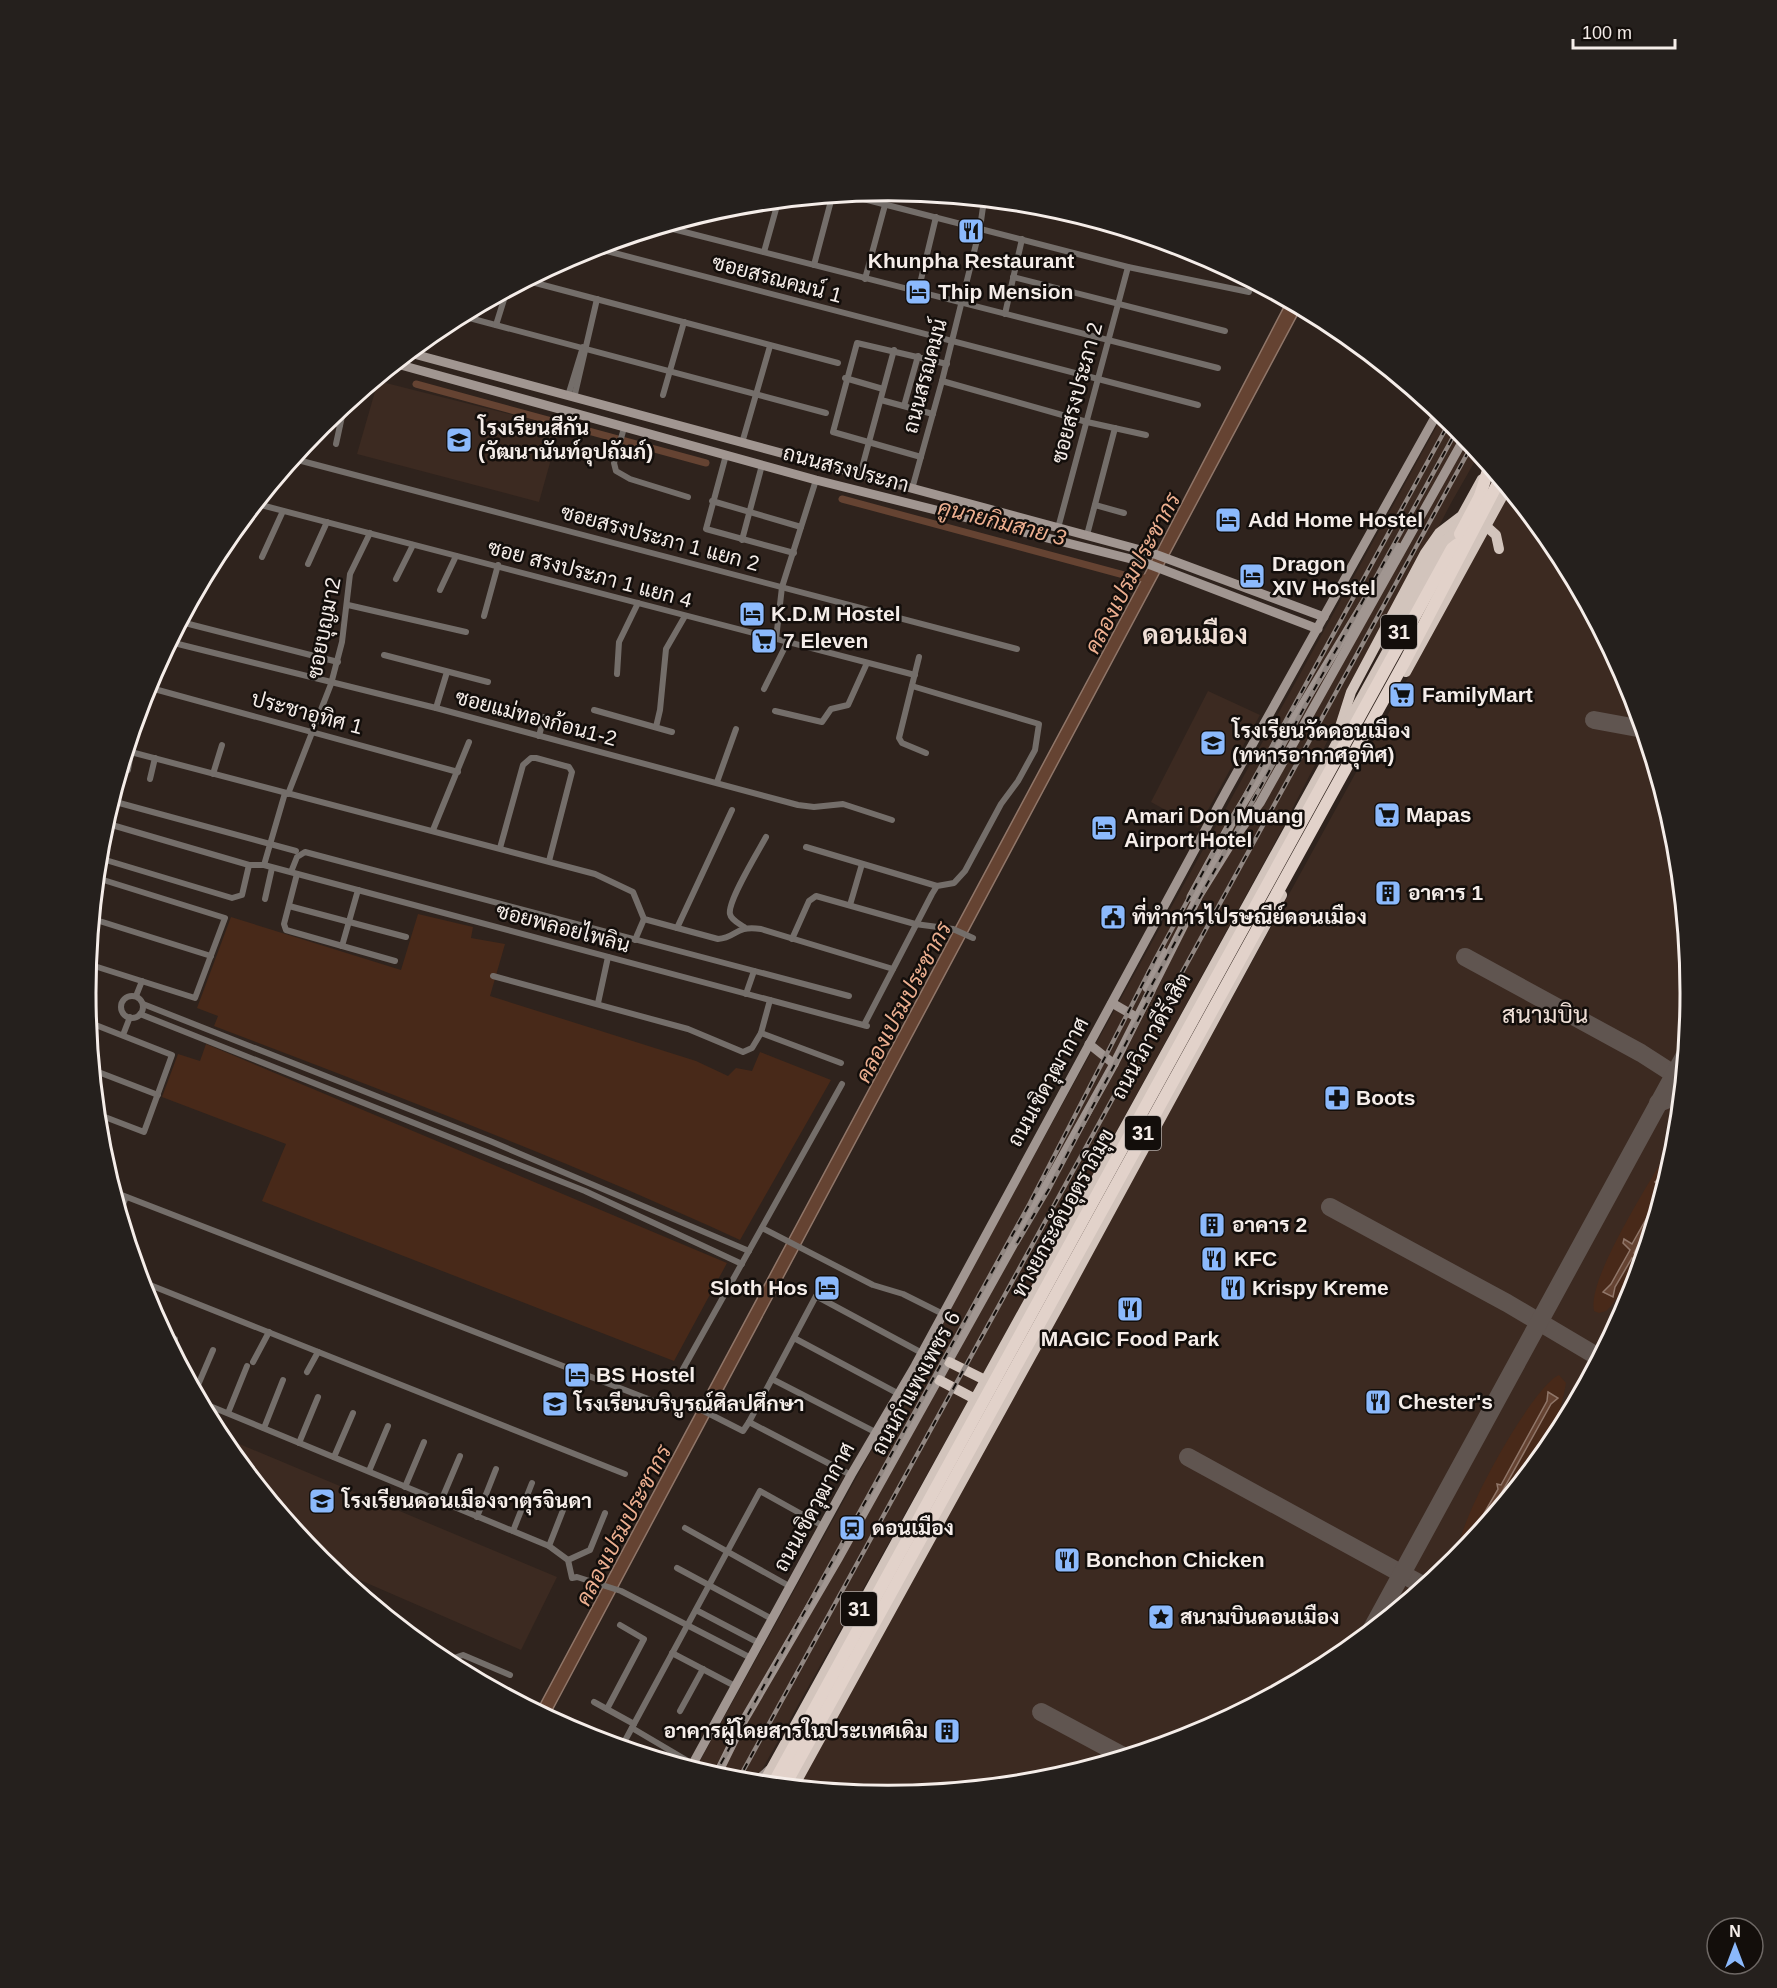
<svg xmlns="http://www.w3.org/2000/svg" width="1777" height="1988" font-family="Helvetica,Sarabun,sans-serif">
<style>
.built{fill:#3c2a21}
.green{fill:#482919}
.water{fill:#654332;stroke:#907669;stroke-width:1.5}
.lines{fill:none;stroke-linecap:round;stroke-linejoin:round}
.canal{stroke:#654332;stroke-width:7}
.taxiway{stroke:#605550;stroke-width:18}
.minor{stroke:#746e6a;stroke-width:6}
.secondary{stroke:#a19691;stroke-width:9}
.trunk{stroke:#d2c4bc;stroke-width:10}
.motorway{stroke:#e2d2ca;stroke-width:12}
.rail-casing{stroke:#918782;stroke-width:4.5}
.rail{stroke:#130e0b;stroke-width:2;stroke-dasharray:7;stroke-linecap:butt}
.trunk-bridge{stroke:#d2c4bc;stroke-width:10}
.motorway-bridge{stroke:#e2d2ca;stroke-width:12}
.labels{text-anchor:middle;stroke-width:5;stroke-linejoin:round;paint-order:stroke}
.shield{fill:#130e0b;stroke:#b1aaa6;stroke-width:1.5}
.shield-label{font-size:20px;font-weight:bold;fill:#f5ede9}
.poi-label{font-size:21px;font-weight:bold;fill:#f5ede9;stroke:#130e0b;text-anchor:start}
.street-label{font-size:21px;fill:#f5ede9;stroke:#130e0b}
.water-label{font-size:22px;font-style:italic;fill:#edaf90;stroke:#130e0b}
.quarter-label{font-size:24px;fill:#f0e0d7;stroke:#130e0b}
.district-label{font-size:27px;font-weight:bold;fill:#f0e0d7;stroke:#130e0b}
.rim{fill:none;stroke:#f5ede9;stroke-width:3}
</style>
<rect width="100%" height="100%" fill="#2f231d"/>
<!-- built -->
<g class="built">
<polygon points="378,381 560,427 539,502 357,454"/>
<polygon points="1443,415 1457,426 1479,454 1451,503 1272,848 968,1401 754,1784 732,1781 695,1770"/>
<polygon points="1510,492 1556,548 1631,687 1676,838 1691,994 1676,1151 1630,1302 1556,1440 1456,1562 1334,1662 1195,1736 1045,1782 888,1797 798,1788"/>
<polygon points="1208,691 1260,715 1198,828 1151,802"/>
<polygon points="218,1435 557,1577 521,1650 323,1564"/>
</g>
<!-- green -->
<g class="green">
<path d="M418 914 473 927 471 938 505 944 490 996 696 1061 728 1076 736 1068 752 1071 760 1052 831 1080 740 1240C568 1160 391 1094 214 1026L218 1016 197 1008 231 917 401 970Z"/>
<polygon points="206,1044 727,1263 674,1361 262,1201 286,1144 162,1097 178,1054 200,1061"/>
<path d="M1677 1140 1643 1261 1611 1306 1606 1311 1599 1313 1594 1311C1587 1279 1648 1186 1665 1155Z"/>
<path d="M1559 1375 1566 1383C1555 1453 1502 1506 1458 1559 1450 1533 1532 1386 1559 1375Z"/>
</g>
<!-- water -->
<g class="water">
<polygon points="1287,301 1301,308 548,1718 536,1712 1160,545"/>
<polygon points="1657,1180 1667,1182 1658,1209 1634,1253 1642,1258 1640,1261 1632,1258 1615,1287 1613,1297 1603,1292 1611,1284 1630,1250 1623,1243 1624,1239 1632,1244 1663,1189 1655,1182"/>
<polygon points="1548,1392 1558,1398 1551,1404 1488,1517 1491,1520 1470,1545 1467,1543 1498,1489 1497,1484 1501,1485 1547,1401"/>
</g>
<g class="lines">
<!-- canal -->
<g class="canal">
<polyline points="416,384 706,463"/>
<polyline points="842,499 1124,575 1150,579"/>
</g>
<!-- taxiway -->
<g class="taxiway">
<polyline points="1594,720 1643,729"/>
<polyline points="1465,957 1641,1053 1683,1080"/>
<polyline points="1658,1103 1682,1094"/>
<polyline points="1330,1207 1507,1303 1600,1358"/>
<polyline points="1188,1457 1426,1587"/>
<polyline points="1370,1632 1686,1053"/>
<polyline points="1041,1712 1125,1757"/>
</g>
<!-- minor -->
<g class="minor">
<polyline points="848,195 1128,267 1249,292"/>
<polyline points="665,227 1218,368"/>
<polyline points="1145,241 1205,257"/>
<polyline points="595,248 1198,405"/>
<polyline points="764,252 778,202"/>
<polyline points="814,265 832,197"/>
<polyline points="1013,277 1225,331"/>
<polyline points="865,279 885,205"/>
<polyline points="528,281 838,363"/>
<polyline points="918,292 936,217"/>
<polyline points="1005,314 1022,239"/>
<polyline points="462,316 826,413"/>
<polyline points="496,325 506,293"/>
<polyline points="845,378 883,389"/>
<polyline points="942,381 1087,422 1146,435"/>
<polyline points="663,395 684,322"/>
<polyline points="568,396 583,347"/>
<polyline points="574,398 597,299"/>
<polyline points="881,400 933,414"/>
<polyline points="904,406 918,356"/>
<polyline points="327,421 340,425"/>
<polyline points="624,428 614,463 616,471 630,479 688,497"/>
<polyline points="742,443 770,346"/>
<polyline points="336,444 344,407"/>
<polyline points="726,455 706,529 794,553"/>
<polyline points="921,457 833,432 857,343 947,364"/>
<polyline points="294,459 1017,649"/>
<polyline points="860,475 894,350"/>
<polyline points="912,489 942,381 980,228 984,200"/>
<polyline points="712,501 801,527"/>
<polyline points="257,504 915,675"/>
<polyline points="1095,505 1124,513"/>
<polyline points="1058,528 1128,267"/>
<polyline points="1087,535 1115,428"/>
<polyline points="742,540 762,465"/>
<polyline points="262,557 283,511"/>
<polyline points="308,564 327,522"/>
<polyline points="396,579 413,545"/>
<polyline points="440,590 456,556"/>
<polyline points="348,605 466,632"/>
<polyline points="484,616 498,565"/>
<polyline points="181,622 338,662"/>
<polyline points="776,639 782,587 816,480"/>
<polyline points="170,642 436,708 798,805 814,807 843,804 892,820"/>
<polyline points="384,655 488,682"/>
<polyline points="919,657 899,738 902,743 926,753"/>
<polyline points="617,674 619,642 638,603"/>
<polyline points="147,687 458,772"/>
<polyline points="764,689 787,643"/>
<polyline points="436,708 447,672"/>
<polyline points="594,710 672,732"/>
<polyline points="775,711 822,722 831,709 848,705 867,663"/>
<polyline points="656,727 660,710 666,649 685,616"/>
<polyline points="539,736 544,717"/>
<path d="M127 751 595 874 633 892 644 919 718 939C737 938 734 925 761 929L893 969"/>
<polyline points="128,770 131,753"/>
<polyline points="213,774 222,745"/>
<polyline points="150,779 155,758"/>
<polyline points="717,782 736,729"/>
<polyline points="288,794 331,684 342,642 350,574 370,533"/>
<polyline points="112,801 296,851"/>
<polyline points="105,823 249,865 264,865 867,1026"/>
<polyline points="433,830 469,742"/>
<polyline points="806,847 937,886"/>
<polyline points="500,848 523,765 531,758 536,758 569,767 572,772 549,861"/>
<polyline points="99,858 232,898 242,895 249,865"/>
<polyline points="264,865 285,793"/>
<polyline points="291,872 297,857 305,852 849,996"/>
<polyline points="297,874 284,924 286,930 395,961"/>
<polyline points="265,899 272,868"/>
<polyline points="850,905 862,864"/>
<polyline points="289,906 406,937"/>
<polyline points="93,919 211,956"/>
<path d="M744 927C740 924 731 920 730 914 727 902 759 850 766 837"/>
<polyline points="677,928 732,810"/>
<polyline points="792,939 809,901 816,896 915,924 953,929 973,938"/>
<polyline points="635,940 644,919"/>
<polyline points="342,946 358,890"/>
<polyline points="88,964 195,998 225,918 97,878"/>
<polyline points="493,976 688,1029 743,1052 752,1048 761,1033 841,1063"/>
<polyline points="746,994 754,971"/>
<polyline points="136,996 142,981"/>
<circle cx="132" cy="1007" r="11"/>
<polyline points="598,1003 608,957"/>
<polyline points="143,1004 490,1141 749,1251"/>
<polyline points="140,1014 585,1191 742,1264"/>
<polyline points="88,1022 172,1055 144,1132 97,1114"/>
<polyline points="864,1025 932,894 937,886 954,883 965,871 1001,804 1018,781 1035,750 1039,724 912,686"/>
<polyline points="761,1033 770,1000"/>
<polyline points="123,1035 130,1017"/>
<polyline points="93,1070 158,1095"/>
<polyline points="114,1192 674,1409 682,1400 743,1431 749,1422"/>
<polyline points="120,1212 126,1197"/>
<polyline points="762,1228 873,1285 903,1294 943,1314"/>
<polyline points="140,1281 625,1474"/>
<polyline points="794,1338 899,1394"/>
<polyline points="172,1348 175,1339"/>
<polyline points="253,1362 269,1332"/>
<polyline points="683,1369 842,1084"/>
<polyline points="307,1372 318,1352"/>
<polyline points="772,1379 877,1433"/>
<polyline points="195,1392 213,1350"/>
<polyline points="200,1402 549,1546 568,1560 572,1578 577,1577 621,1591 751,1658"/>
<polyline points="228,1413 247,1366"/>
<polyline points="264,1428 283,1380"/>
<polyline points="299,1443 318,1397"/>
<polyline points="334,1457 353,1413"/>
<polyline points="369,1471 388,1426"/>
<polyline points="851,1475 749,1422 816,1296 922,1353"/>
<polyline points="405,1487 424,1442"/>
<polyline points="441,1501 460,1456"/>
<polyline points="477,1517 496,1469"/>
<polyline points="685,1528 791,1587"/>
<polyline points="513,1531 532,1483"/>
<polyline points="549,1546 567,1500"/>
<polyline points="568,1560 590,1550 605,1513"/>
<polyline points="677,1568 772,1619"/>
<polyline points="696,1610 759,1643"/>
<polyline points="672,1653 735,1686"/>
<polyline points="442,1662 463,1655 510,1675"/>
<polyline points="594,1702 634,1724"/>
<polyline points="607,1709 644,1639 620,1625"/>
<polyline points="680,1711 703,1669"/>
<polyline points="632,1728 693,1764"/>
<polyline points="621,1748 760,1491 823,1526"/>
</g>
<!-- secondary -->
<g class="secondary">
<polyline points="410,353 1152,553 1324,617"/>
<polyline points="397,364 816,480 1143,562 1318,629"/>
<polyline points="1191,897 1234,818 1398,547"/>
<polyline points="1147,988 1151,973 1163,952"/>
<polyline points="1112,1003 1136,1017"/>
<polyline points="1089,1044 1114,1064"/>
<polyline points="690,1769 851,1475 915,1366 1227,790 1438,412"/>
<polyline points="716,1777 744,1720 838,1559 1114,1064 1199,895 1232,842 1260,803 1465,437"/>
<polyline points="753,1784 769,1770"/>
</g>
<!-- trunk -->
<g class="trunk">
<polyline points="1406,672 1507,488"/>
<polyline points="1337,736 1351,692 1425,553 1439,533 1460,517"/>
<polyline points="949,1362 985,1380"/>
<polyline points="939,1380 975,1399"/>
<polyline points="762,1785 1482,479"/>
<path d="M793 1788C958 1491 1121 1194 1282 895"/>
</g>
<!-- motorway -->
<g class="motorway">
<polyline points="1480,496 1489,467"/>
<polyline points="772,1786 1460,534"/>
</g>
<defs>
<g id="rail">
<polyline points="1145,997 1458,428"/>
<polyline points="1017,1243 1049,1189 1153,992"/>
<polyline points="714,1776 1030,1203 1156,958 1450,421"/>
<polyline points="737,1782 1472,445"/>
</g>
</defs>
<!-- rail casing -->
<use href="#rail" class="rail-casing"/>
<!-- rail -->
<use href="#rail" class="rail"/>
<!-- trunk-bridge -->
<path class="trunk-bridge" d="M1391 635C1412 595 1430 522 1486 526L1496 535 1499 549"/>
<!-- motorway-bridge -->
<g class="motorway-bridge">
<polyline points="1460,534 1480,496"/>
<polyline points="784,1787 1405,661 1500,479"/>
</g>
</g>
<!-- icons -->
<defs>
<symbol id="restaurant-square" viewBox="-11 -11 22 22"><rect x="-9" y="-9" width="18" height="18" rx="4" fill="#8bb9fc" stroke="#130e0b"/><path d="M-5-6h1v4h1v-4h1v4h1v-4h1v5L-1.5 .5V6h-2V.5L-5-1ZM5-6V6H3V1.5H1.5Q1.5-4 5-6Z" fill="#111"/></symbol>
<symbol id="hotel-square" viewBox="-11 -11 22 22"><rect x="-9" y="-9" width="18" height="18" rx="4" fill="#8bb9fc" stroke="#130e0b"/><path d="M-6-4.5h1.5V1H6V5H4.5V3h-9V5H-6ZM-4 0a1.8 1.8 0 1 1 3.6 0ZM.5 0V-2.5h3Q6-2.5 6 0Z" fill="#111"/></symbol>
<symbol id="school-square" viewBox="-11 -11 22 22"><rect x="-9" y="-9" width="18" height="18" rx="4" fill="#8bb9fc" stroke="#130e0b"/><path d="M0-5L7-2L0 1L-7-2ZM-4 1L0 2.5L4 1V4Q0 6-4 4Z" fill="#111"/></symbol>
<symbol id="supermarket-square" viewBox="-11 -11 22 22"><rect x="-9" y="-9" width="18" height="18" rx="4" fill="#8bb9fc" stroke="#130e0b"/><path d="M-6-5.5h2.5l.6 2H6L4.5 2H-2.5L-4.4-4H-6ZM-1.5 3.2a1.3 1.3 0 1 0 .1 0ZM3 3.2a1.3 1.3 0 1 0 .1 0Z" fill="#111"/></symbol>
<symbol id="building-square" viewBox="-11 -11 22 22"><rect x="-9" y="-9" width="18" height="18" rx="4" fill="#8bb9fc" stroke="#130e0b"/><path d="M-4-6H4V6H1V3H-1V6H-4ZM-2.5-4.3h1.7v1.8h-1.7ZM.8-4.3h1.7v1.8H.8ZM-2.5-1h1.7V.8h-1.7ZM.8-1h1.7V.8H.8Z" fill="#111"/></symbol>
<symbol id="civic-square" viewBox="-11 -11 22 22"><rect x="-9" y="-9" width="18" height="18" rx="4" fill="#8bb9fc" stroke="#130e0b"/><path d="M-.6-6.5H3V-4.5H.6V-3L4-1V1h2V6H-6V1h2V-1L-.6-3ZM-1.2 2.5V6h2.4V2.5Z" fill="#111"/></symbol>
<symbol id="pharmacy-square" viewBox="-11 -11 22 22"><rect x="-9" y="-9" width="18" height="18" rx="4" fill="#8bb9fc" stroke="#130e0b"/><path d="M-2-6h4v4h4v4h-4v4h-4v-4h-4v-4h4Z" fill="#111"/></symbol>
<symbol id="station-square" viewBox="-11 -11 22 22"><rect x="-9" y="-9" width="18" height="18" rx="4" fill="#8bb9fc" stroke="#130e0b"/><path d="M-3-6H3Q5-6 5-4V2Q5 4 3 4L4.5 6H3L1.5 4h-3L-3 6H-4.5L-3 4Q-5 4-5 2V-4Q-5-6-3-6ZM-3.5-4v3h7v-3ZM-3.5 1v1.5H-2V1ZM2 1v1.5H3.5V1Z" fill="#111"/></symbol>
<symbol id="sight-square" viewBox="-11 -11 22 22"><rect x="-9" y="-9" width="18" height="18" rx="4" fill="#8bb9fc" stroke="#130e0b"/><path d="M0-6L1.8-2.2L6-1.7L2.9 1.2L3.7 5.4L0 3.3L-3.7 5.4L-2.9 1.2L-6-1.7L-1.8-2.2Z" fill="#111"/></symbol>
</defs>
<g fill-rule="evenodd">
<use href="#restaurant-square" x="956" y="216" width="30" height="30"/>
<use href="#hotel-square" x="903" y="277" width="30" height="30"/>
<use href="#school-square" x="444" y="425" width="30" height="30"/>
<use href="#hotel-square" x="1213" y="505" width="30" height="30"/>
<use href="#hotel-square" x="1237" y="561" width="30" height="30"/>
<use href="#hotel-square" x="737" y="599" width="30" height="30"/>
<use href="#supermarket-square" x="749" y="626" width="30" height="30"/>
<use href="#supermarket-square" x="1387" y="680" width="30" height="30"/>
<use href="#school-square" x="1198" y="728" width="30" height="30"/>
<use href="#supermarket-square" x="1372" y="800" width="30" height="30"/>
<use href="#hotel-square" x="1089" y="813" width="30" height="30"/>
<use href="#building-square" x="1373" y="878" width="30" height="30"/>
<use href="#civic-square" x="1098" y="902" width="30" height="30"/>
<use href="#pharmacy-square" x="1322" y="1083" width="30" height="30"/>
<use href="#building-square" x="1197" y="1210" width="30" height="30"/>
<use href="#restaurant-square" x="1199" y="1244" width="30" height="30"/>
<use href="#hotel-square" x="812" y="1273" width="30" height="30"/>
<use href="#restaurant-square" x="1218" y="1273" width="30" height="30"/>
<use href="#restaurant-square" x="1115" y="1294" width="30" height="30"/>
<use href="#hotel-square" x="562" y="1360" width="30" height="30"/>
<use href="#restaurant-square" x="1363" y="1387" width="30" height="30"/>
<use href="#school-square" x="540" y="1389" width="30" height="30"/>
<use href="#school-square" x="307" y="1486" width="30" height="30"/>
<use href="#station-square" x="837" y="1513" width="30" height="30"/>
<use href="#restaurant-square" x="1052" y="1545" width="30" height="30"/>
<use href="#sight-square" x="1146" y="1602" width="30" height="30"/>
<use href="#building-square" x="932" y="1716" width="30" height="30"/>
</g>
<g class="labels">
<!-- shield labels -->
<g class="shield">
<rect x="1381" y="615" width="36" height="34" rx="4.5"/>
<rect x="1125" y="1116" width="36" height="34" rx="4.5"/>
<rect x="841" y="1592" width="36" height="34" rx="4.5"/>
</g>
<g class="shield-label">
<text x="1399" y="639">31</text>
<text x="1143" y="1140">31</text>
<text x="859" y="1616">31</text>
</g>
<!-- poi labels -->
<g class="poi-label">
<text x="971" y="268" text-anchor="middle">Khunpha Restaurant</text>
<text x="938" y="299">Thip Mension</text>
<text x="478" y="435">โรงเรียนสีกัน<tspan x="478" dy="24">(วัฒนานันท์อุปถัมภ์)</tspan></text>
<text x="1248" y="527">Add Home Hostel</text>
<text x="1272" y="571">Dragon<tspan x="1272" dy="24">XIV Hostel</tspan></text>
<text x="771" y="621">K.D.M Hostel</text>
<text x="783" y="648">7 Eleven</text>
<text x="1422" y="702">FamilyMart</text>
<text x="1232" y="738">โรงเรียนวัดดอนเมือง<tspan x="1232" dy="24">(ทหารอากาศอุทิศ)</tspan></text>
<text x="1406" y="822">Mapas</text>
<text x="1124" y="823">Amari Don Muang<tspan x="1124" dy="24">Airport Hotel</tspan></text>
<text x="1408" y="900">อาคาร 1</text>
<text x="1132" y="924">ที่ทำการไปรษณีย์ดอนเมือง</text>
<text x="1356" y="1105">Boots</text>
<text x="1232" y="1232">อาคาร 2</text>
<text x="1234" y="1266">KFC</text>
<text x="808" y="1295" text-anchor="end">Sloth Hos</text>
<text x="1252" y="1295">Krispy Kreme</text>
<text x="1130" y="1346" text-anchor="middle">MAGIC Food Park</text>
<text x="596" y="1382">BS Hostel</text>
<text x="1398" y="1409">Chester's</text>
<text x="574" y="1411">โรงเรียนบริบูรณ์ศิลปศึกษา</text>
<text x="342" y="1508">โรงเรียนดอนเมืองจาตุรจินดา</text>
<text x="872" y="1535">ดอนเมือง</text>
<text x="1086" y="1567">Bonchon Chicken</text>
<text x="1180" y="1624">สนามบินดอนเมือง</text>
<text x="928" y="1738" text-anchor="end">อาคารผู้โดยสารในประเทศเดิม</text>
</g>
<!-- street labels -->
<g class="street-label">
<text transform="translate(777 279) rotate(15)" y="7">ซอยสรณคมน์ 1</text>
<text transform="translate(925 376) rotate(-75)" y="7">ถนนสรณคมน์</text>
<text transform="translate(1077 393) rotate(-75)" y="7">ซอยสรงประภา 2</text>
<text transform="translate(846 469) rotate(15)" y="7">ถนนสรงประภา</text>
<text transform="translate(660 538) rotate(15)" y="7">ซอยสรงประภา 1 แยก 2</text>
<text transform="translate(590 574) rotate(15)" y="7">ซอย สรงประภา 1 แยก 4</text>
<text transform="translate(324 628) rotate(-79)" y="7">ซอยบุญมา2</text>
<text transform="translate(307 713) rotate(15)" y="7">ประชาอุทิศ 1</text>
<text transform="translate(536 718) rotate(15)" y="7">ซอยแม่ทองก้อน1-2</text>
<text transform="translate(563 928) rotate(15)" y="7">ซอยพลอยไพลิน</text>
<text transform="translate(1151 1036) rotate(-61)" y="7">ถนนวิภาวดีรังสิต</text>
<text transform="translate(1048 1082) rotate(-61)" y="7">ถนนเชิดวุฒากาศ</text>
<text transform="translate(1063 1213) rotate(-61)" y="7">ทางยกระดับอุตราภิมุข</text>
<text transform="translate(916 1383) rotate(-61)" y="7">ถนนกำแพงเพชร 6</text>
<text transform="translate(814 1507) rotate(-61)" y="7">ถนนเชิดวุฒากาศ</text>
</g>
<!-- water labels -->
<g class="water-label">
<text transform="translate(1002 522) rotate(14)" y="8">คูนายกิมสาย 3</text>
<text transform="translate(1132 573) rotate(-62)" y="8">คลองเปรมประชากร</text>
<text transform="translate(903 1002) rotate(-62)" y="8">คลองเปรมประชากร</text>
<text transform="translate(623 1525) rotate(-62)" y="8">คลองเปรมประชากร</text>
</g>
<!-- quarter labels -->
<g class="quarter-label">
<text x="1545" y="1023">สนามบิน</text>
</g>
<!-- district labels -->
<g class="district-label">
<text x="1195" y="644">ดอนเมือง</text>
</g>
</g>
<!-- crop -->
<path d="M0 0H1777V1988H0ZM96 993a792 792 0 1 1 1584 0a792 792 0 1 1-1584 0Z" fill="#25201d" fill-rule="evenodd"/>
<path class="rim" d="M96 993a792 792 0 1 1 1584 0a792 792 0 1 1-1584 0Z"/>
<!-- north arrow -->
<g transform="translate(1735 1946)"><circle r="28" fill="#130e0b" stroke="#6d6764" stroke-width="1.5"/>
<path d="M0-4.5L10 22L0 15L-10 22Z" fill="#8bb9fc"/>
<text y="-9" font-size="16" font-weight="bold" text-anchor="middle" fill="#f5ede9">N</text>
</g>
<!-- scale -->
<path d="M1573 39v9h102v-9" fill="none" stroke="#f5ede9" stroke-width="3"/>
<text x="1582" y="39" font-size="18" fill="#f5ede9" stroke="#130e0b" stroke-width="4.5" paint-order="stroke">100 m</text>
</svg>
